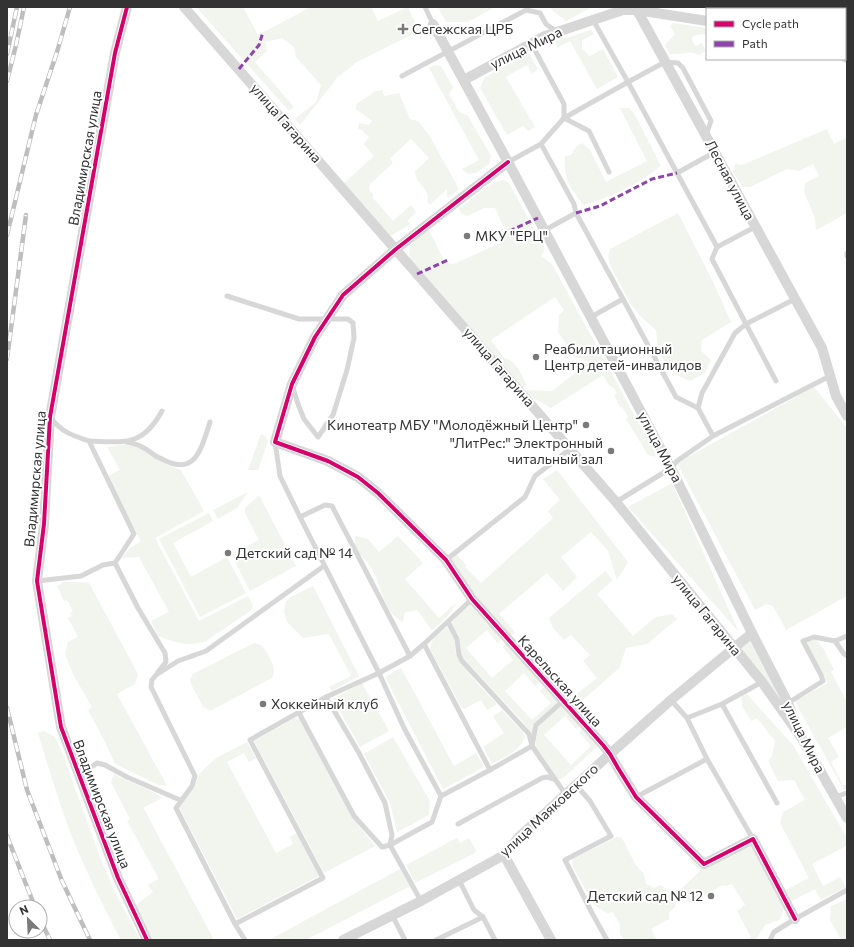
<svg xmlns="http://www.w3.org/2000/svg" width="854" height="947" font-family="Commissioner,sans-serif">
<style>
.green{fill:#f1f5ed}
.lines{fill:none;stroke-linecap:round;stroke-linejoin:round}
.lane{stroke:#d7d7d7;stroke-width:5}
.street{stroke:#d7d7d7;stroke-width:10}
.rail-casing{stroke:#bebebe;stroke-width:4.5}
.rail{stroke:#fff;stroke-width:3;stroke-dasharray:9;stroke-linecap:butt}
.quiet{stroke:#8e44ad;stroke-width:3;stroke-dasharray:6 3;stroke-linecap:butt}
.cycleway-casing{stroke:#fff;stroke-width:6}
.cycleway{stroke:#d6006c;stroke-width:4}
.poi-dot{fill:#7a7a7a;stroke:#fff;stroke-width:1.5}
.labels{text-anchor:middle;stroke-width:4;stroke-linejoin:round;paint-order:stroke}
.poi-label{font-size:14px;fill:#333;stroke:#fff;text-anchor:start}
.street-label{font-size:14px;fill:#333;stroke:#fff}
</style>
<rect width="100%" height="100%" fill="#fff"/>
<!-- green -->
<g class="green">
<polygon points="196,7 243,7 258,35 311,7 371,7 378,21 408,7 419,31 357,62 338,77 300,125 295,119 316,102 321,85 296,57 294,47 282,38 265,42 267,51 255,62 294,107 289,111"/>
<polygon points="438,7 495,7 468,22 446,22"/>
<polygon points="551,7 592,7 566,21 551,9"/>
<path d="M673 23 707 28V37L704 34 693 36 692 40 695 46 702 43 706 51 699 55C690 50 680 55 670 54L665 45 675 34 670 26Z"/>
<polygon points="591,30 594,34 582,40 582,49 590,56 603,49 618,77 597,89 570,41 557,48 556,41"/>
<polygon points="529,53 538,69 532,74 527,65 506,77 535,127 528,131 523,126 507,135 480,88 484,78"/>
<polygon points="434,65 441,66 453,87 449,94 459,112 468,116 491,156 489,164 476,173 468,174 462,169 479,160 429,68"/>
<path d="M383 90 384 96 399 93 410 119 418 121 429 135 459 189 451 196 448 197 447 194V189L430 205 427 202C430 192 424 189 418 181 416 179 416 175 415 172L429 158 411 139 390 158 393 163 370 184 369 190 373 194V198L393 221 411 205 415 210 416 212 407 221 410 224 391 236 386 235 342 185 374 156 364 144 369 137 362 130 358 129 359 123 369 125 372 121 356 109V104L376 91Z"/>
<path d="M620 108H629L635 115 661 166C638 184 612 197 584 205 570 189 563 177 565 156L571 155 576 147 582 143 590 150 606 182 647 161Z"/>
<polygon points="827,129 834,144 847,137 847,213 816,230 815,218 804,192 805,183 819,176 813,164 799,171 787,169 750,187 743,187 733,172 735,164 742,165"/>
<path d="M503 180 509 183 545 249 541 256 552 264 656 455 654 457 648 455 626 419 628 417 622 407H620L614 395 617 393 615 389 608 384 603 375 551 408 524 393 527 390 552 391 589 362 574 356 558 332 559 315 564 310 555 297 491 340 504 358C516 361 520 371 525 382L526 385 521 389 410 259C406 244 418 238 429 230L445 263 454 264 502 242 507 234 495 208H484L467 216 462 214 458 209 495 182Z"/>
<polygon points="678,213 713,282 731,322 702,340 701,351 711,360 705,373 690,381 674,374 658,352 656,330 641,317 630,303 610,265 608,256 610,249"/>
<polygon points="814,387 847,428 847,596 786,630 773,606 766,604 755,610 677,463"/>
<polygon points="261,434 265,436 268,441 258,470 248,470"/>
<path d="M126 444 144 450 165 464 181 470 204 511 155 538 199 621 248 596 253 606 250 611 206 641C185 647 178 643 158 636L151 621 169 612 139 557 122 558 130 548 140 542V539L106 477 120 470 107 447Z"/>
<polygon points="557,470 628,562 617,580 608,551 591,532 561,557 577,577 563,591 547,573 499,614 515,632 511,636 441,563 454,552 466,565 465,567 481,583 553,518 548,511 560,500 543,479"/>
<polygon points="672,483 738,630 739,632 628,507"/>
<polygon points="248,492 237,508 218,519 213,510"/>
<polygon points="259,495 296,566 250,591 231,554 259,540 245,513 245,508"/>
<polygon points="209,513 213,521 173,543 191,577 227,557 246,593 200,617 159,539"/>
<path d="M355 536 368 539 379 552 398 536 423 563 405 579 439 618 456 603C450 615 443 622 432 630L417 610 405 612 403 622C383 613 381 582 370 566 365 560 360 554 355 549Z"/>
<polygon points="605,571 613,580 597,594 633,636 656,617 672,614 677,619 647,644 626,648 619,668 575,707 569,700 597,678 583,661 590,655 571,635 564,640 553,628 549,618"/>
<polygon points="64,582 78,582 89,583 138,674 135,684 117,694 167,786 159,785 115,764 104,740 88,710 92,707 73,674 65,654 68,642 78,637 68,618 72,616 70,613 73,611 67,600 64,601 57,586"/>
<polygon points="313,586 359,676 332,691 329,687 351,676 329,634 303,638 287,622 284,612 285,604 289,598"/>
<polygon points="468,603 502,639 498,643 487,630 466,648 492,678 513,660 503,647 506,644 541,681 535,686 524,673 505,691 532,720 551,703 540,691 545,685 559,703 534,724 532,734 521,720 464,659 461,654 460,638 451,623"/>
<path d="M447 627 454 639 456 655 460 662 477 683 497 704 487 710 481 700 464 709 461 707 430 649C430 639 440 633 447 627Z"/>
<polygon points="751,639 783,700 737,649"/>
<polygon points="815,639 823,648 834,670 831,672 847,702 847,727 828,738 839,757 831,762 843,785 847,784 847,790 844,790 795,702 796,700 828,683 806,642"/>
<path d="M254 643 263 646C268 656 278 667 272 678L212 710H208L203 707 191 684 190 679 193 674Z"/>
<polygon points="401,668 454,766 476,753 484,767 443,789 385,677"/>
<polygon points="362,683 389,731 360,747 333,699"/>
<polygon points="745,692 793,745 847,838 847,848 846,846 812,864 823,886 840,877 846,887 821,900 815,889 790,902 784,891 809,878 780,823 783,812 805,800 794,780 778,781 768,761 772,756 775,741 757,718 751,721 742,706 741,695"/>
<polygon points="562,704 581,725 576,729 565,716 544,735 571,765 591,746 579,732 583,728 599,745 562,779 558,779 535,746 539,725"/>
<path d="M502 710 522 731 525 737C518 753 506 756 492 764L483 747 504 733 493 716Z"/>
<polygon points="295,718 300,720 351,816 375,846 324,873 254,741"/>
<path d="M44 731 55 737 64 757 101 860 113 888 140 940H121C102 904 85 869 70 832 58 799 48 766 38 733Z"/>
<polygon points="393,737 430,801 429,815 397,832 390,803 364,754"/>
<polygon points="247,742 256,758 249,762 244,753 227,762 276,853 293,844 290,837 297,833 319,876 237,919 179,807 194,787 200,773 216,758"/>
<path d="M114 774C130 783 148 787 162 798L144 807V809L214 940H153L135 906 153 892 148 885 159 879 127 821 130 819 111 782Z"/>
<polygon points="617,837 622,838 635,864 644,874 646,884 654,888 661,885 676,899 675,907 669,912 669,919 651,929 657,940 624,940 620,934 620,925 613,912 607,913 594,905 572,865 573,859"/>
<polygon points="457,838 460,843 469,838 476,850 475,853 415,883 406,865"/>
<polygon points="750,844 784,907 782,915 779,920 765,925 756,940 747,940 751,937 737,911 745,905 732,884 725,886 723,885 690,903 687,901 680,890 700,871 689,859 692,856 705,868"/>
<polygon points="400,869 410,886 306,940 269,940"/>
<polygon points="847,899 847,940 841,940 830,920 831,906"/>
</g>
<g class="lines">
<!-- lane -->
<g class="lane">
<polyline points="425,7 433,24"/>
<polyline points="793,7 793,9"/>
<polyline points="593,20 628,82 665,62 678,63 683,68 711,121 706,135"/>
<polyline points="531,43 564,104 564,118 541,144"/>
<polyline points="402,76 526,10 540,13 546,24 557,32"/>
<polyline points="564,118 628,82 677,173 715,152"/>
<polyline points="564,118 589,131 609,172"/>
<polyline points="508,162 541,144 574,204 576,213"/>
<polyline points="677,173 717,247 755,227"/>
<polyline points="545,230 576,213 623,299"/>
<polyline points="717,247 712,259 746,324 795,299"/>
<polyline points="847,253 847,256"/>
<polyline points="227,296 299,319 348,319 353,323 354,338 347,370 333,415 318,437 304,419 298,404 293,388"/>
<polyline points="591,317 623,299 676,397 698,408 713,436"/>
<polyline points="698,408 702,393 735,333 746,324 776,381"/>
<path d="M51 418C61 432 74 436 89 441L134 534 115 563 138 608 165 653 166 662 158 672"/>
<path d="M89 441C125 442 142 447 162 411"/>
<path d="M127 442C133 443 139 445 144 448 150 451 154 456 160 458 195 478 201 450 210 422"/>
<polyline points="275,442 280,476 300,517 379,673 404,728 441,796 432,822 390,845 421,901"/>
<polyline points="616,502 671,468 677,461 713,436 830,376"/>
<polyline points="300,517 325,505 332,506 410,656 424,644"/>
<polyline points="446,560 525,497 535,476 570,449"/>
<polyline points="37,581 81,576 103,565 115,563"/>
<polyline points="472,599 424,644 490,770 532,746 536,725 563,701"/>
<polyline points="448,622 457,639 459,655 462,661 529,734 532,746 566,795"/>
<polyline points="835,641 844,654 847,656"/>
<polyline points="671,700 687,718 707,759 753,839"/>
<polyline points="788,703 823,681 821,675 803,641 814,637 835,641 847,636"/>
<polyline points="722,704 762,682"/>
<polyline points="299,713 354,816 382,847 390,845 392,835 385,803 359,753 326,697 379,673 410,656"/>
<polyline points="687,718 722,704 777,803"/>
<polyline points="79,776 97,763 105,765 127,777 180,800"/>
<polyline points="576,785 590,801 611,836 565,860 592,913 607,940"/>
<polyline points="441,796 490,770"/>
<polyline points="636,797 707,759"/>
<polyline points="835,797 847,793"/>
<polyline points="458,824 542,778 547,777 554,779"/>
<polyline points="459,880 474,910 483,917"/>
<polyline points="392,915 405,940"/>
<polyline points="235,924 176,808 192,786 195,776 151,687 152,680 156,675 178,661 206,651 324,566"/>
<polyline points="245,940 235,924 323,878 250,740 326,697"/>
<polyline points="436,940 483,917 495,940"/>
<polyline points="770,940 774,932 795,919 847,890"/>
</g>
<!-- street -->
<g class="street">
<polyline points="127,7 115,53 50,417 44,524 37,581 61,727 118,878 147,940"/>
<polyline points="184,7 616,502 762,682 801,737"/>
<polyline points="637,10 822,348 836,396 847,416"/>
<polyline points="433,24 508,162 671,468 752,633 788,703 801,737 847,818"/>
<polyline points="845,57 847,58"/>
<polyline points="464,80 545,36 623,10 637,10 707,21"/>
<polyline points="508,162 396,249 343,295 315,337 292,384 275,442 328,461 358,477 378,493 446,560 472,599 603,745 610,754 618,768 636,797 704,864 753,839 795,919"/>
<polyline points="504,855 551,940"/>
<polyline points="343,940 421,901 504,855 519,837 610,754 671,700 752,633"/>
</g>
<defs>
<g id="rail">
<polyline points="7,54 17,7"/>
<polyline points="7,81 16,45 24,7"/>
<polyline points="7,235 36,115 57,52 70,7"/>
<polyline points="7,359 26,215"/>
<polyline points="7,708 27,790 62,881 90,940"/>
<polyline points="7,836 35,907"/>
<polyline points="40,919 50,940"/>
</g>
</defs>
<!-- rail casing -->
<use href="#rail" class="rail-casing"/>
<!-- rail -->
<use href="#rail" class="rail"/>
<!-- quiet -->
<g class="quiet">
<polyline points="239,69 259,45 263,32"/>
<polyline points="576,213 600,206 652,179 677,173"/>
<polyline points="501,235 538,218"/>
<polyline points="417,274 448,260"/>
</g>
<defs>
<g id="cycleway">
<polyline points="127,7 115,53 50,417 44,524 37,581 61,727 118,878 147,940"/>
<polyline points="508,162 396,249 343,295 315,337 292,384 275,442 328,461 358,477 378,493 446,560 472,599 603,745 610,754 618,768 636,797 704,864 753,839 795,919"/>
</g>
</defs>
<!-- cycleway casing -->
<use href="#cycleway" class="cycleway-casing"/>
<!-- cycleway -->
<use href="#cycleway" class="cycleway"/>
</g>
<!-- markers -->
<g class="poi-dot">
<path d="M401 23h4v4h4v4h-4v4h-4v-4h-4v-4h4z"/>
<circle cx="467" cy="236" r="4"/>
<circle cx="536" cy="357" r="4"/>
<circle cx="586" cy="425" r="4"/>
<circle cx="611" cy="451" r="4"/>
<circle cx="228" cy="553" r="4"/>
<circle cx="263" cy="704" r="4"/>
<circle cx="711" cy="896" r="4"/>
</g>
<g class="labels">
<!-- poi labels -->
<g class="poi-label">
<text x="412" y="34">Сегежская ЦРБ</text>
<text x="475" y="241">МКУ "ЕРЦ"</text>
<text x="544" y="354">Реабилитационный<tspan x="544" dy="16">Центр детей-инвалидов</tspan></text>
<text x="578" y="430" text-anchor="end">Кинотеатр МБУ "Молодёжный Центр"</text>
<text x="603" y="448" text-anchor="end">"ЛитРес:" Электронный<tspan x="603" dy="16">читальный зал</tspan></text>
<text x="236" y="558">Детский сад № 14</text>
<text x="271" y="709">Хоккейный клуб</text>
<text x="703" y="901" text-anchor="end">Детский сад № 12</text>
</g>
<!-- street labels -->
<g class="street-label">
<text transform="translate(526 48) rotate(-26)" y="5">улица Мира</text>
<text transform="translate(286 123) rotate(49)" y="5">улица Гагарина</text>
<text transform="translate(85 158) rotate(-80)" y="5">Владимирская улица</text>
<text transform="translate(730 180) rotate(62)" y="5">Лесная улица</text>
<text transform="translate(499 367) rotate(49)" y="5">улица Гагарина</text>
<text transform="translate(660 447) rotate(62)" y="5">улица Мира</text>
<text transform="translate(35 479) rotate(-85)" y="5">Владимирская улица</text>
<text transform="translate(707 615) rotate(51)" y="5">улица Гагарина</text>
<text transform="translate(560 681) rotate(48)" y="5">Карельская улица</text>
<text transform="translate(804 737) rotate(64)" y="5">улица Мира</text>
<text transform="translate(102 804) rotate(69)" y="5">Владимирская улица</text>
<text transform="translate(549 810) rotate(-43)" y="5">улица Маяковского</text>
</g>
</g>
<!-- border -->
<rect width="854" height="947" fill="none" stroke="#333333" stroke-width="16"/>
<!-- legend -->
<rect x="706" y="8" width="140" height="52" fill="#ffffff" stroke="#adadad"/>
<rect x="714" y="21" width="20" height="6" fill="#d6006c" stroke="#adadad"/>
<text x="742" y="28" font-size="12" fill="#333333">Cycle path</text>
<rect x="714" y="41" width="20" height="6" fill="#8e44ad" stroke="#adadad"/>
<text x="742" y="48" font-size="12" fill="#333333">Path</text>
<!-- north arrow -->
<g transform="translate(28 919) rotate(336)"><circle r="19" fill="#ffffff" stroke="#adadad"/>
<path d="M0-3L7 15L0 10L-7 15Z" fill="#7a7a7a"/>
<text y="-6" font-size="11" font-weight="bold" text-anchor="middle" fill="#333333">N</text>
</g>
</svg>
